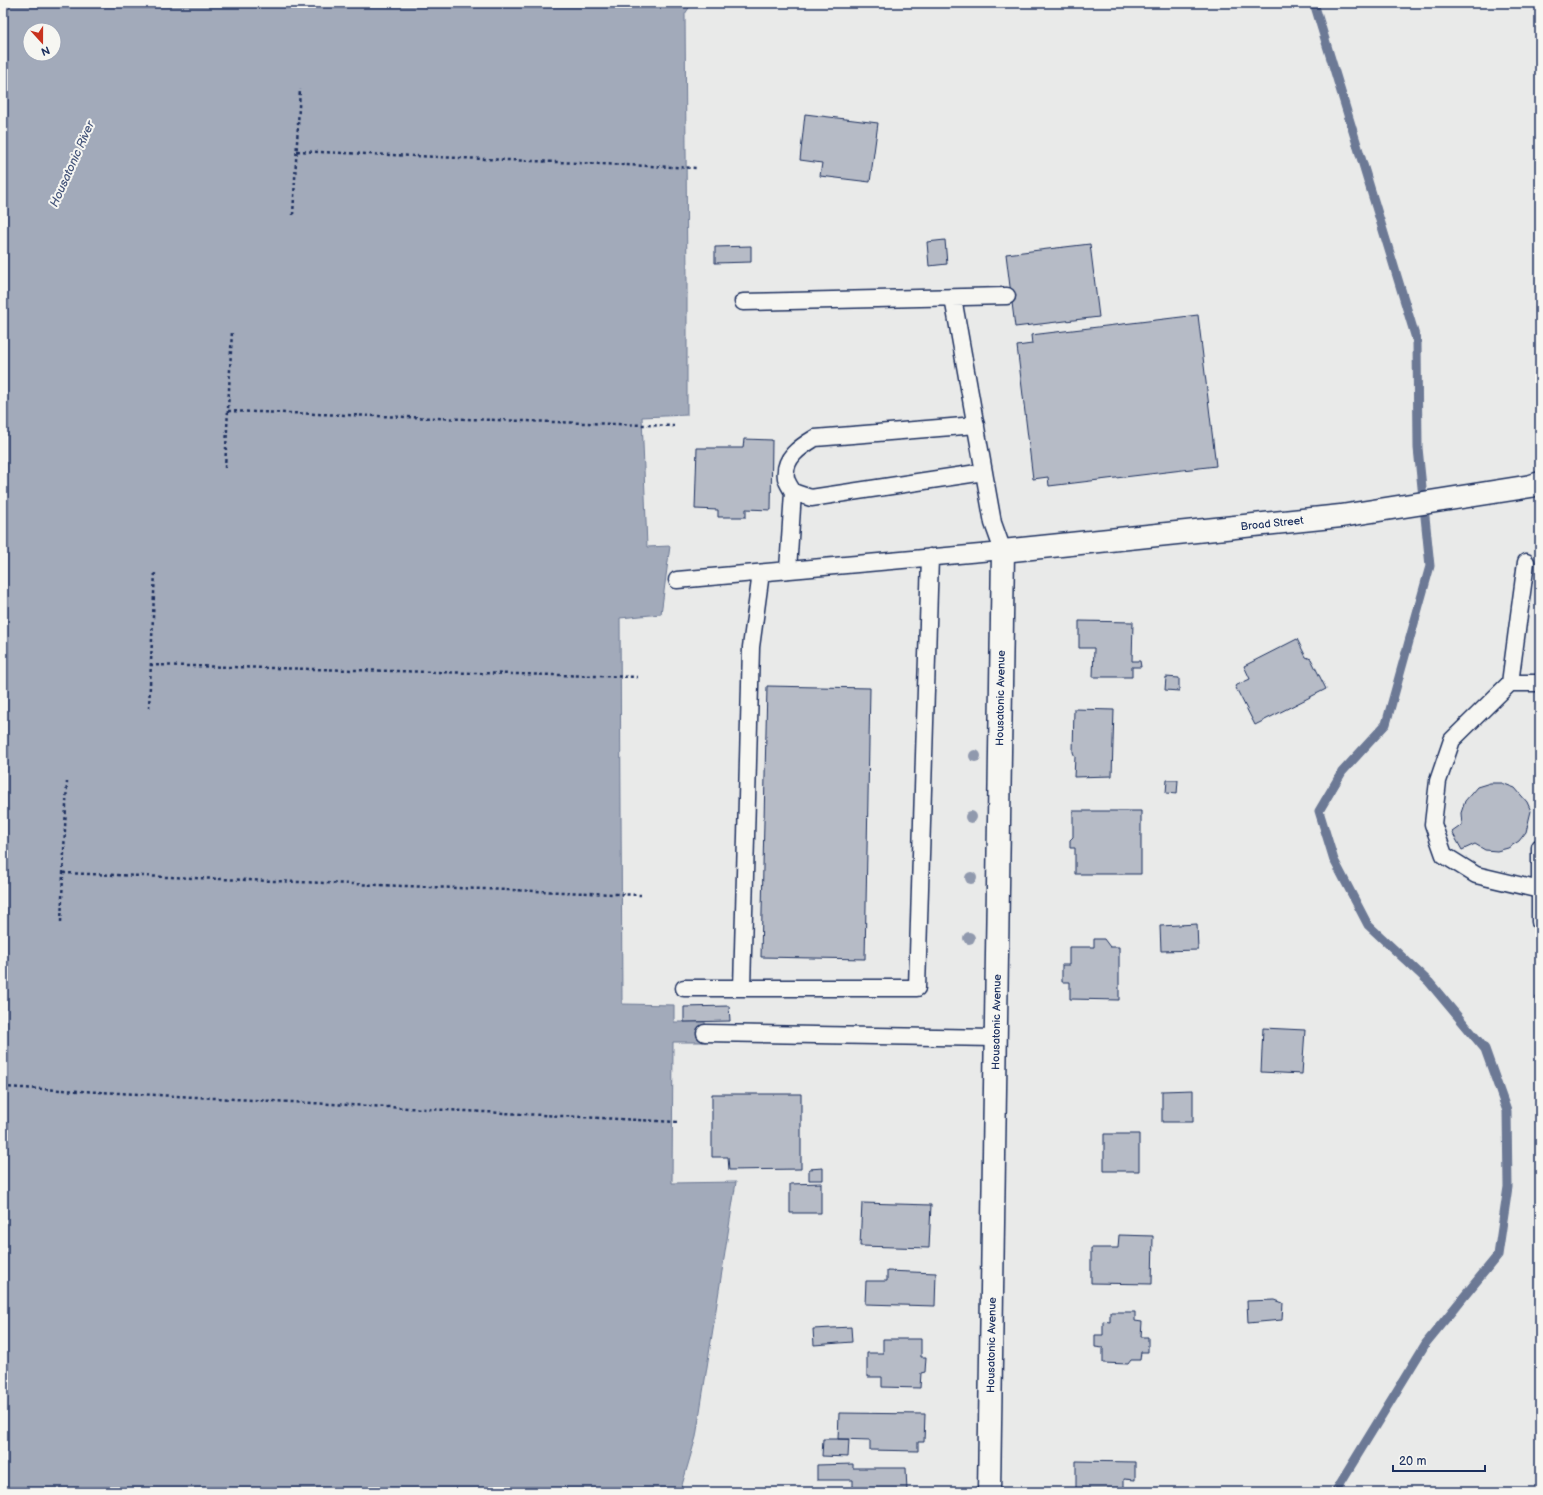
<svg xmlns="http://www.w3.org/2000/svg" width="1543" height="1495" font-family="'Balsamiq Sans',sans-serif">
	<rect width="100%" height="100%" fill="#e9eae9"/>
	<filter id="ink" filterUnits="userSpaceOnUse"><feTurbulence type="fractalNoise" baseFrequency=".025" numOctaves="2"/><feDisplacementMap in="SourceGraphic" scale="8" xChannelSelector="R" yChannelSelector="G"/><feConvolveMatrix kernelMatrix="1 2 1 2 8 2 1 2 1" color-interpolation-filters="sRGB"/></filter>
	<g filter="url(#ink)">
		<path fill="#a2aaba" stroke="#6c7995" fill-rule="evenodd" d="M3,3H692L685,14L687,281V415L642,417L647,547L670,546L661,614L620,618L622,1004L674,1005V1022H705L706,1042H673L672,1183L736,1182L696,1437L680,1492H3ZM30,30H54V54H30Z"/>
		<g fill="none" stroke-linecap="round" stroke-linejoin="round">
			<path stroke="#6c7995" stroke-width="9" d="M1314,3L1417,342L1418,448L1430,566L1386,724L1342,772L1319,811L1334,860L1368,925L1429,982L1485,1049L1507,1111L1508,1187L1498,1255L1426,1343L1335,1492"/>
		</g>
		<path fill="#b6bbc6" stroke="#1b2f5e" d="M805,114L878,123L870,182L820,176L822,163L800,160Z
			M945,240L947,264L929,266L927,242Z
			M1090,244L1099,317L1015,327L1006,254Z
			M751,246V262L715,263V247Z
			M1198,315L1216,466L1049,486L1048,477L1033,479L1017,346L1032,344L1031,335Z
			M744,439L772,440L771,510L746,509V517H718V510L695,509L697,448H743Z
			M1079,621L1133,622L1132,661H1140L1141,667H1132V677H1093L1094,648H1079Z
			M1297,639L1306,657L1311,659L1326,689L1255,725L1235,686L1250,679L1244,666Z
			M1166,677L1179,678V691L1165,690Z
			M767,686L870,688L865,959L761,957Z
			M1074,709L1114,710L1112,776L1074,777L1075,757L1073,752Z
			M1167,780H1178L1177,794L1166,793Z
			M1490,783H1502L1515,788L1527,802L1531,811L1526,832L1519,841L1508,848L1497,851L1485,850L1475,844L1462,850L1452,832L1462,825L1461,813L1465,801L1477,787Z
			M1073,811H1141V874H1075V848H1070V840L1073,837Z
			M1197,924L1198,950L1161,951L1160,926Z
			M1094,939H1104L1110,947H1119V1000L1070,999V982H1062V965H1069V947H1094Z
			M1540,996V1020L1536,997Z
			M729,1006L730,1021L684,1022V1007Z
			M1263,1028L1305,1030L1302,1074L1261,1072Z
			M1193,1090V1122H1162V1091Z
			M712,1094H801V1169L729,1170L728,1157H712Z
			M1104,1134H1139V1171H1104Z
			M823,1168V1180H809V1169Z
			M821,1183V1213H790V1184Z
			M862,1203L931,1205L929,1248L860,1246Z
			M1119,1235L1153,1236L1152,1284L1091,1283V1248H1118Z
			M887,1271L936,1273L935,1306L865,1304L866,1281H887Z
			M1275,1300L1283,1303L1282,1320L1248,1323L1247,1301Z
			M1110,1312H1135V1321L1142,1322L1141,1337H1148V1352H1141L1140,1360H1131L1128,1364L1103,1363V1348L1095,1347V1335H1103V1321L1110,1322Z
			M851,1327L852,1342L814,1345L813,1329Z
			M883,1339H921V1357H926L925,1372L921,1373L920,1388L882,1387V1377H867V1353H883Z
			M839,1413L925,1414L924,1442H918V1451L870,1450V1440L838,1439Z
			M823,1439H849L848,1457L822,1456Z
			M1076,1461L1135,1462V1480L1124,1479V1491L1145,1492H1076Z
			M853,1464V1468H906L907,1492H853V1480H817V1465Z"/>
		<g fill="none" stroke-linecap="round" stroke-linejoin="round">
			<g stroke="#1b2f5e" stroke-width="19">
				<path id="lane" d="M743,302L1007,296
					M976,425L815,438C800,447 783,458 786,478C787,483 791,488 793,492L811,498L984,472
					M1526,562L1510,683H1540
					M788,570L793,492
					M677,580L1003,551L993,523L953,298
					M1510,683L1452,740L1438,781L1433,824L1444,855L1476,875L1540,890
					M1540,847V922
					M684,988H917L930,557
					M742,988L751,647L761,573
					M705,1033L995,1038"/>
			</g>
			<g stroke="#1b2f5e" stroke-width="25">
				<path id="street" d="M989,1492L1003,551L1341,516L1531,486L1540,483"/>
			</g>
			<path stroke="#1b2f5e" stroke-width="2.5" stroke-dasharray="3 3" stroke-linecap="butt" d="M297,151L696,168
				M293,215L300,89
				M228,411L674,426
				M225,468L232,331
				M150,665L638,677
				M149,708L155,571
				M63,873L641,895
				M61,922L67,782
				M3,1087L677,1122"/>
			<use href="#lane" stroke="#f6f6f2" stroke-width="16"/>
			<use href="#street" stroke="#f6f6f2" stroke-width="22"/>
		</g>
		<g fill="#9099ad">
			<circle cx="975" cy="756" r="6"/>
			<circle cx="971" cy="817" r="6"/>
			<circle cx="971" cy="878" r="6"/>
			<circle cx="969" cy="938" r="6"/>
		</g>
	</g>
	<g text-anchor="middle" stroke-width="4" stroke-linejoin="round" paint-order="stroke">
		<g font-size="11" fill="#1b2f5e" stroke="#f6f6f2">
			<text transform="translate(1272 523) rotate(-6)" y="4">Broad Street</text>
			<text transform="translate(1000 698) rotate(-89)" y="4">Housatonic Avenue</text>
			<text transform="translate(996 1022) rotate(-89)" y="4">Housatonic Avenue</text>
			<text transform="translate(991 1345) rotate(-89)" y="4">Housatonic Avenue</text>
		</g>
		<g font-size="12" font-style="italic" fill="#44547a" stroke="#f6f6f2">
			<text transform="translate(72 164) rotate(-66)" y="4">Housatonic River</text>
		</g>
	</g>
	<rect width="1543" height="1495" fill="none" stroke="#f6f6f2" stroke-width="16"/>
	<rect x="8" y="8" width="1527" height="1479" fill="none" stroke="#1b2f5e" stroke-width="1.5" filter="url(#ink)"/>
	<g transform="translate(42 42) rotate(159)"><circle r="19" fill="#f6f6f2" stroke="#9ea6b7"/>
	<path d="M0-3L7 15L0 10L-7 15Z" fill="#c8321e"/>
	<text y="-6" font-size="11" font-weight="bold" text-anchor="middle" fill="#1b2f5e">N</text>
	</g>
	<path d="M1393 1465v6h92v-6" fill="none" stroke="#1b2f5e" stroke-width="2"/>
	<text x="1399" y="1465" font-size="12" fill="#1b2f5e" stroke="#f6f6f2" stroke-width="3" paint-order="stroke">20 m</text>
</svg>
